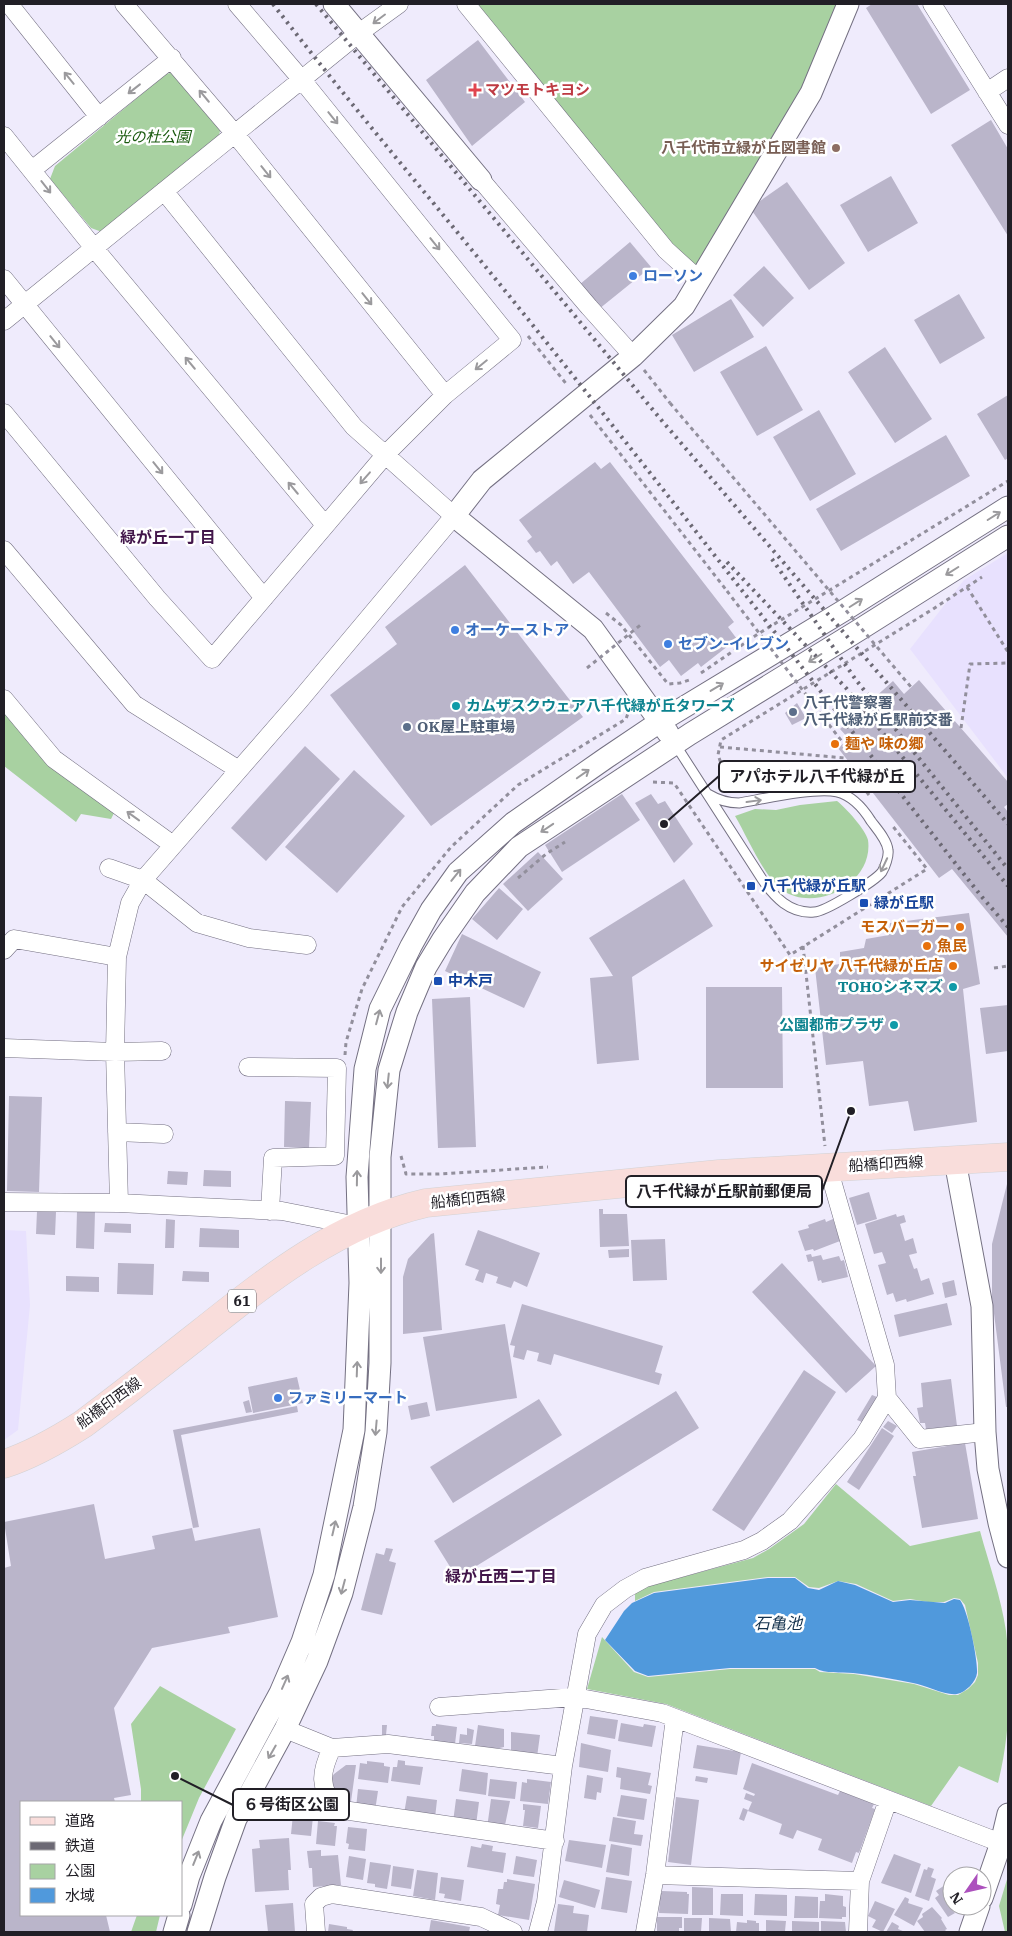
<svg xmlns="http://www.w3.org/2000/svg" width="1012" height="1936" font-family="'IBM Plex Serif','Noto Sans JP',serif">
	<rect width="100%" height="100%" fill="#efebfc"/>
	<path fill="#e8e1fe" d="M1008,553V778L910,649L964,580Z
		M4,1230L26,1231L30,1305L18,1430L4,1440Z"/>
	<path fill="#a8d1a1" d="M478,4H844L811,93L699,280L470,9Z
		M174,72L221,127L219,135L102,232L91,228L50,179L55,166L166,74Z
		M4,702L117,807L111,819L81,814L76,822L4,766Z
		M837,801C845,807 866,830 868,840C874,882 817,914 782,890C764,877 747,836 735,816L755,809L776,810L800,805Z
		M836,1484L910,1546L980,1531C989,1564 1001,1597 1006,1631C1012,1680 1010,1736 998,1783L959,1766L931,1806L666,1704L587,1689L602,1637L634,1672L648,1677L730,1669H815L820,1672L854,1674L914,1684L949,1695H958L968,1689L975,1682L978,1675V1663L965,1605L960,1599L954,1598L944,1602H928L910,1599L893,1601L856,1584L838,1581L819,1588L809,1587L795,1577H768L654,1592L635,1601V1593L649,1586L753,1558L769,1549L804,1524Z
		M160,1686L236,1729L199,1798L181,1842V1802H141V1789L131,1724Z
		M1008,1876V1932H1005L999,1906Z
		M137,1915H160L156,1932H131Z"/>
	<path fill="#5099dc" d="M768,1578H795L808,1588L819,1590L838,1581L855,1585L893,1602L910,1600L945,1603L954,1599L960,1600C968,1610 978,1660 977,1673C976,1682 966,1692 957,1694C946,1696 925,1685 913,1683C893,1679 872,1675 853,1673C840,1672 826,1674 815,1668H730L648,1676L635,1671L605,1640L624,1611L632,1603L654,1593Z"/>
	<path fill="#bab5ca" d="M872,4H917L970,90L931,114L866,8Z
		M478,40L525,102L472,146L426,80Z
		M991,120L1008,149V236L951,145Z
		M891,176L918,223L868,252L840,205Z
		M787,182L845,263L809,290L750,208Z
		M630,242L651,267L599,309L579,285Z
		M764,266L794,298L763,327L733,295Z
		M959,294L985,338L940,364L914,320Z
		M731,299L754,337L694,372L672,335Z
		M766,346L803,410L757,436L720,372Z
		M885,347L932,419L895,443L848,372Z
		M1008,395V458L1005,460L977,414Z
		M819,410L856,474L810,501L773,437Z
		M946,435L970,476L841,551L816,509Z
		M595,462L601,469L610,462L734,622L728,627L737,639L701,667L698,663L681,676L669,660L660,667L589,572L573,584L557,561L551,566L540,551L536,553L527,541L532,537L519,520Z
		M465,565L583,717L431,826L330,695L397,644L385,627Z
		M919,680L1008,782V804L1004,807L1008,812V937L952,869L939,878L838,748L849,739L840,729L893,681L904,694Z
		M797,703L806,718L792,725L785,713Z
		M305,746L340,779L266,861L231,828Z
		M354,770L405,816L337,893L285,847Z
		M622,794L640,820L562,872L545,845Z
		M651,794L658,804L665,801L693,844L674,863L635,803Z
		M538,852L563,879L528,911L503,884Z
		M684,879L713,926L632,977L639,1060L597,1064L590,978L613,976L589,938Z
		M499,888L523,909L497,940L472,919Z
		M969,913L980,984L963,989L977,1122L914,1131L908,1101L869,1106L863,1061L826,1065L815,968L840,964V952L864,948L866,939L889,935L890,923Z
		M462,934L541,972L524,1008L445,971Z
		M706,987H782L783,1088H706Z
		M470,997L476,1147L438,1148L432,999Z
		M1008,1005V1051L986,1054L980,1008Z
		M9,1096L42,1097L39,1192L7,1191Z
		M285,1101L311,1102L309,1148L284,1147Z
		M204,1170L231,1171V1187L203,1186Z
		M168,1171L188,1172L187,1185L167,1184Z
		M1008,1180V1407H1006L992,1298V1244Z
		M869,1192L877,1219L857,1225L849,1198Z
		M599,1209H603V1214H627L629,1246L600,1247Z
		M37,1211L56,1212L55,1235L36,1234Z
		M77,1211H95L94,1249L76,1248Z
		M896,1214L897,1217L904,1215L906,1222L900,1224L905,1241L913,1238L917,1253L909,1255L914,1269L917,1268L921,1281L929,1278L934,1294L907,1302L906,1299L896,1302L893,1293L887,1295L878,1265L886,1263L882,1252L874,1254L865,1224Z
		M166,1219L175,1220L174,1248H165Z
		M825,1219L826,1222L833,1219L840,1241L814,1251L813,1249L805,1251L798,1231L809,1228L808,1225Z
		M105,1223L131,1224V1233L104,1232Z
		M200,1228L239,1230V1248L199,1247Z
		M478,1230L540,1253L527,1287L514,1281L511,1288L496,1283L498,1277L486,1273L483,1283L475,1280L479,1270L465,1265Z
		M434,1233L442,1330L403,1334V1277L408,1259L431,1234Z
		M665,1239L667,1280L633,1281L631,1240Z
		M629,1249V1257L609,1258L608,1250Z
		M811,1254L812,1257L821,1255L823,1260L839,1256L841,1261L844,1260L848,1277L822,1283L821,1280L818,1281L813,1261L808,1262L806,1255Z
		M118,1263L154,1264L153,1295L117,1294Z
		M782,1263L876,1366L846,1393L752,1292Z
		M183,1271L209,1272V1282L182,1281Z
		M66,1276L99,1277V1292L66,1291Z
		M954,1280L957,1295L945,1298L942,1283Z
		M947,1303L952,1325L899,1337L894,1315Z
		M522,1304L663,1346L655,1372L662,1374L659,1385L554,1354L551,1365L537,1361L539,1353L527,1350L524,1360L513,1357L515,1346L510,1345Z
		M505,1324L517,1398L436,1411L423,1337Z
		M804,1370L836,1392L744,1531L712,1510Z
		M297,1377L303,1403L253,1413L248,1387Z
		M951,1379L957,1426L926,1429L925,1423H920L917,1408L923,1407L921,1383Z
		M676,1391L699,1428L457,1578L434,1541Z
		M872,1395L877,1397L862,1422L857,1420Z
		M539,1399L562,1435L453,1503L430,1467Z
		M249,1400L252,1412L246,1413L243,1402Z
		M427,1402L430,1416L411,1420L408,1406Z
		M297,1406L298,1412L181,1435L199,1527L193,1528L173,1430Z
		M888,1421L897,1426L892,1433L883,1427Z
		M882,1428L894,1436L859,1490L847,1482Z
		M965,1443L978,1519L922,1528L913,1476H916L912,1452Z
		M94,1504L105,1559L155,1549L152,1536L192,1528L195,1541L260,1528L278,1617L228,1627L230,1633L152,1648L114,1708L131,1795L114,1798L115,1802H21V1915H106L110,1932H4V1568L11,1566L4,1522Z
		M386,1548L393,1549L389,1561L396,1563L382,1615L361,1610L376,1553L384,1555Z
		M590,1716L618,1720L615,1739L587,1734Z
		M621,1723L643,1727L644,1724L656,1726L652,1747L618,1741Z
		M436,1724L457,1727L455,1744L434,1741V1736H431L432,1726H436Z
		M382,1725H387L386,1735H382Z
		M478,1725L504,1729V1747L495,1749L475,1746Z
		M467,1728L474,1730L472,1744L459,1743L460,1734L467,1735Z
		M511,1732L540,1735L537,1757L511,1753Z
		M581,1743L611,1750L608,1772L579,1767Z
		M697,1745L741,1752L737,1775L693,1768Z
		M398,1760L405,1761V1765L423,1767L420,1785L391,1781L393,1767H397Z
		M367,1761L384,1763V1766L390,1767L388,1783L358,1779L360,1763L367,1764Z
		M752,1763L838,1795L840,1791L874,1804L872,1808L875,1809L859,1853L856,1852L852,1863L818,1850L822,1839L797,1830L793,1839L779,1834L782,1824L748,1811L752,1802L744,1799L746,1793L754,1796L755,1794L743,1789Z
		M346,1765H356L350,1809L336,1802L330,1780L334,1774Z
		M617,1767L651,1773L648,1785L652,1786L650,1794L620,1789L621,1778L616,1777Z
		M462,1769L488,1773L486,1795L459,1791Z
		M587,1775L603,1778L601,1793L597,1792L596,1800L584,1798Z
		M696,1776L708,1778L707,1783L695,1781Z
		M490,1779L517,1782L515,1799L488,1796Z
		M527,1779L551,1782L548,1804L520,1801L522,1782L527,1783Z
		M358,1789L378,1791L375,1811L356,1808Z
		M621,1795L647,1799L644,1820L617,1816Z
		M407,1796L437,1800L435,1818L404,1814Z
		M676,1797L699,1800L691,1865L668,1862Z
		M456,1799L479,1802L476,1825L453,1822Z
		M491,1799L510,1801L504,1830L487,1828Z
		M523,1804L541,1806L538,1828L523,1826L525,1810H523Z
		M294,1805L314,1807L311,1836L291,1834Z
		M743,1808L748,1810L744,1821L739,1819Z
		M613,1817L636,1821L634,1834L643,1835L641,1846L609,1841Z
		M318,1821L335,1823L334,1826H337L335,1846L316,1844Z
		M348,1827L367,1829L365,1851L348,1849L349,1844L346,1843Z
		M289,1838L291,1870H288L289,1890L255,1892L252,1849L260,1848L259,1840Z
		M569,1840L606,1845L602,1868L565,1861Z
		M482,1844L493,1846L492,1851L506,1853L503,1873L467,1867L471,1846L481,1848Z
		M611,1844L632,1848L629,1876L606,1872Z
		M321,1850V1856L338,1855L341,1885L313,1887L312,1868H309L307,1851Z
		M894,1854L921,1864L911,1893L881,1883Z
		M349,1856L366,1859L363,1880L346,1877Z
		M516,1856L537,1860L534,1877L513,1874Z
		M370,1862L391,1865L387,1889L375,1887V1884L367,1883Z
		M393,1866L414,1869L411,1889L391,1886Z
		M928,1867L934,1869L931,1877L936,1879L929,1901L915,1896L924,1869L927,1870Z
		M417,1870L438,1873L435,1900L413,1896Z
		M441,1877L464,1880L461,1901L444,1898L445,1894L439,1893Z
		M606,1877L632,1881L627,1913L601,1909Z
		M507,1879L535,1884L529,1920L498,1915L500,1905L496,1904L498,1889H503L504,1882H507Z
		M564,1880L600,1890L595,1908L559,1897Z
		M948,1883L952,1889V1906H958L952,1910L955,1913L948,1917L935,1898L939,1895L936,1891Z
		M692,1887L713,1888V1915H692Z
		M662,1891L687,1892V1894H689L688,1914L659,1913L660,1893H662Z
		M721,1894H743V1916L720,1915Z
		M755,1894L787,1895V1916L754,1915Z
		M825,1894L843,1896V1906L846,1907V1917H842V1919L819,1918L820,1901H825Z
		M795,1896L818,1897V1918H794Z
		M905,1897L909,1899L908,1903L923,1908L914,1926L894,1915Z
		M875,1901L895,1909L883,1932L872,1927L876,1920L868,1916Z
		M293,1903L295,1932H268L265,1905Z
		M558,1904L574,1906L573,1913L589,1915L587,1932H554Z
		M932,1907L942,1918L941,1919L947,1929L945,1930L947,1932H925L917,1921L923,1917L922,1914Z
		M657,1917H682V1928H679V1932H657Z
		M684,1918H702L701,1932H684Z
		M709,1918L730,1919L731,1932H709Z
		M431,1920L470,1927L469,1932H429Z
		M747,1920L756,1921V1923H759V1932H736L737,1922L747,1923Z
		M766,1920L786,1921L785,1931L766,1932Z
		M792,1921L819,1922V1932H792Z
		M821,1921L845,1922L846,1932H821Z
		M892,1922L899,1926L898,1929L905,1932H886Z
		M329,1924L347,1927V1929L353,1930L352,1932H328Z"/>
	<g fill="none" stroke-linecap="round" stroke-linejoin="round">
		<g stroke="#747082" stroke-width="11">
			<path id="service" d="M675,744L762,879C774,897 790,914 814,912C825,912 875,881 882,872C885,867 889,856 888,850C887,840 877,829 871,821C863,808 853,796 837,792C816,787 763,799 739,803C727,803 718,800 708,794"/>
		</g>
		<g stroke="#747082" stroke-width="19">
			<path id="minor" d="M9,4L99,117
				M124,4L235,134L445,395
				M466,4L666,250L699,280
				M932,4L1008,125
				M987,92L1008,78
				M4,136L94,248L325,525
				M32,170L172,58
				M481,180L589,307L633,356
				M4,279L264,598
				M4,321L359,33L399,4
				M4,413L157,598L212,659L386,454L445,395L512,340L302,80L237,4
				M4,550L134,704L239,770
				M4,699L54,759L173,845
				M109,868L143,880L197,923L249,938L307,945
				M4,950L14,939L117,957
				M4,1048L115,1052L162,1051
				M248,1067L337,1068L335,1156L273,1158L270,1211
				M117,1132L164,1134
				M828,1167L885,1365L887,1398L920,1439L985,1432
				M4,1202L119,1203L282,1211L358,1226
				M119,1203L115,1052L117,957L130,903L143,880L299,701L454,516L354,427L164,191
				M439,1707L575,1697L662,1713L1001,1843
				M285,1729L332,1748
				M555,1841L336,1809C319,1787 320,1773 332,1748L388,1744L563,1766
				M655,1875L860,1881
				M316,1932L314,1904L321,1897L332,1894L481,1917L513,1932
				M538,1932L546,1902L563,1766L587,1634L604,1605L625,1589L645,1578L744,1550L762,1541L790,1521L862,1439L887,1398
				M645,1932L655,1875L675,1718
				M858,1932L860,1881L888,1800"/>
		</g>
		<g stroke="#747082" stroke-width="23">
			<path id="tertiary" d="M334,4L481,180
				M668,733L593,629L454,516L482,480L633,356L684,306L811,93L848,4
				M955,1161L982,1306L985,1432L988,1469L999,1523L1008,1557
				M982,1898L1001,1843L1008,1814
				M181,1905L189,1876L211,1821L280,1693L302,1642L324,1575L354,1430L360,1283L357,1177L365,1069L380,1009L411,946L431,910L458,872L513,823L606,758L661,721L843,611L1008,507
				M174,1932L179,1915
				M198,1932L215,1877L236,1819L285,1729L317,1661L342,1593L364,1507L376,1432L380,1363V1157L389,1070L407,1012L426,967L443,939L475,893L519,847L690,734L859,630L1008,536
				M970,1932L979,1906"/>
		</g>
		<g stroke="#d3d2d4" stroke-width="29">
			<path id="primary" d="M4,1464C32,1455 58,1440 83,1424C122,1395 160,1365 198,1335C267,1280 338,1223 426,1203L719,1174L1008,1157"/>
		</g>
		<path stroke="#928f9c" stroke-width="3" stroke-dasharray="4 4" stroke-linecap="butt" d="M528,336L568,386
			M644,370L670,403
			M590,415L727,591
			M967,587L1008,652
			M606,613L621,625L668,684L680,683L689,680
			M701,673L758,634L1008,481
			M961,728L970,664L1008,663
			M720,747L845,758
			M653,782L674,783L790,955L927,869L891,824
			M869,795L849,769L744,785L727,780L718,755L721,740L933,609L982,577
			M518,878L546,854L565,842
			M803,946L825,1146
			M994,968L1008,966
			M345,1055L346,1042L362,989L402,907L451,847L518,785L626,719L629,710
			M401,1156L406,1174H439L548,1167"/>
		<use href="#service" stroke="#fff" stroke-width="9"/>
		<use href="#minor" stroke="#fff" stroke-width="18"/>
		<use href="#tertiary" stroke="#fff" stroke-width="21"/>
		<use href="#primary" stroke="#f9dddb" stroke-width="28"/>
		<path stroke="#6c6974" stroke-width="4" stroke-dasharray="2.5 5" stroke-linecap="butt" d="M273,4C360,117 454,226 543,338C691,523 835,711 982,897L1008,927
			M316,4L663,422L1008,824
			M772,559L856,680L1008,869
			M727,562L846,688L1008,886"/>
		<path stroke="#928f9c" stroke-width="3" stroke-dasharray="4 4" stroke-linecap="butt" d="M670,403L911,687
			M727,591L843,743
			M587,668L643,623"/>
	</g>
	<defs><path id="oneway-shaft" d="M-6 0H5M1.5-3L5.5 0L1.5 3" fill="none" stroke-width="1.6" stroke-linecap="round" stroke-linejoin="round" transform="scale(1.25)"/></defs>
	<g stroke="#9b9a9d">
		<use href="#oneway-shaft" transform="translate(379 19) rotate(143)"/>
		<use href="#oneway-shaft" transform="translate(69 78) rotate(-129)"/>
		<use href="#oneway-shaft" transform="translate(134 89) rotate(142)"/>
		<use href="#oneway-shaft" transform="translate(204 96) rotate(-130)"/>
		<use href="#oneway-shaft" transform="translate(333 118) rotate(51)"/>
		<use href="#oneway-shaft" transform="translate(266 172) rotate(51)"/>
		<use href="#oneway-shaft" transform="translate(46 187) rotate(52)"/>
		<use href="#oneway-shaft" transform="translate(435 244) rotate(51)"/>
		<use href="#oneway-shaft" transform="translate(367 299) rotate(51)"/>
		<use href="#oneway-shaft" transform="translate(55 342) rotate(51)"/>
		<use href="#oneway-shaft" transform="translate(190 363) rotate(-130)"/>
		<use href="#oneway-shaft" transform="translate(481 365) rotate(141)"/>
		<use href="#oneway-shaft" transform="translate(158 468) rotate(51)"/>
		<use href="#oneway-shaft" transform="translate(365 478) rotate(131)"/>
		<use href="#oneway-shaft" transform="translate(293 488) rotate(-130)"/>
		<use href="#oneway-shaft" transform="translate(994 516) rotate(-32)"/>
		<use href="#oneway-shaft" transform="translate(952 571) rotate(148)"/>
		<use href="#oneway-shaft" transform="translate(856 603) rotate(-32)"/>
		<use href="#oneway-shaft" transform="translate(815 658) rotate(148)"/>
		<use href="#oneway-shaft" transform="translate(717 687) rotate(-31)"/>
		<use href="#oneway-shaft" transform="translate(583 774) rotate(-35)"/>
		<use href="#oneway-shaft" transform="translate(754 801) rotate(-8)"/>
		<use href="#oneway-shaft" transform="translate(133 816) rotate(-144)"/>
		<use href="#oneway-shaft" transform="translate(547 828) rotate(146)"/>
		<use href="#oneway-shaft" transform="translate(884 865) rotate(115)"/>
		<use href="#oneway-shaft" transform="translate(456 875) rotate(-51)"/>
		<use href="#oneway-shaft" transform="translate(378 1017) rotate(-75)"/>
		<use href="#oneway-shaft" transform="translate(388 1081) rotate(96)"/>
		<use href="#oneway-shaft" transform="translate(357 1178) rotate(-89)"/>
		<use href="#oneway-shaft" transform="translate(381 1266) rotate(90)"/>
		<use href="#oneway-shaft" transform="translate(357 1369) rotate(-88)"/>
		<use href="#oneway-shaft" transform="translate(376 1428) rotate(95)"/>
		<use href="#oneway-shaft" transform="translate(334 1528) rotate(-77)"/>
		<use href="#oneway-shaft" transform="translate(343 1587) rotate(105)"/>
		<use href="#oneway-shaft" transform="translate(285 1682) rotate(-66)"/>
		<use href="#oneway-shaft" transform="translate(272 1752) rotate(120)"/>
		<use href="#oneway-shaft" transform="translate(196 1858) rotate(-68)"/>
	</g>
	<path fill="#e0444e" stroke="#fff" stroke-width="2" d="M472.5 82.5h5v5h5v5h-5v5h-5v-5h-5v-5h5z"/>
	<circle fill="#8d6e63" stroke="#fff" stroke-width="2" cx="836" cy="148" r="5"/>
	<g fill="#3f7fe0" stroke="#fff" stroke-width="2">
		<circle cx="633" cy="276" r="5"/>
		<circle cx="455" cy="630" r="5"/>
		<circle cx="668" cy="644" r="5"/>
		<circle cx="278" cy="1398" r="5"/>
	</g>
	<g fill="#0f9aa8" stroke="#fff" stroke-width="2">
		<circle cx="456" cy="706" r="5"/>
		<circle cx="953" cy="987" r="5"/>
		<circle cx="894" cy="1025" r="5"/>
	</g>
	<g fill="#5c6f8a" stroke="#fff" stroke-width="2">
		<circle cx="793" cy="712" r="5"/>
		<circle cx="407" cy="727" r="5"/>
	</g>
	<g fill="#e8710a" stroke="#fff" stroke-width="2">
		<circle cx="835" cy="744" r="5"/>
		<circle cx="960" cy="927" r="5"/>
		<circle cx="927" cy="946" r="5"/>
		<circle cx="953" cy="966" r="5"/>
	</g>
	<g fill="#1a4fb4" stroke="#fff" stroke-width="2">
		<rect x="746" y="881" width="10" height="10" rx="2.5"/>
		<rect x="859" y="898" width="10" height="10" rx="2.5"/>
		<rect x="433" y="976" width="10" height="10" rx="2.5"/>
	</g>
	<g text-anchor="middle" stroke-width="5" stroke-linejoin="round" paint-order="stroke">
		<rect fill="#fff" stroke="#646267" stroke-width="1" x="228" y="1289.5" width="28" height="23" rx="4"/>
		<g font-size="14" font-weight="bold" fill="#211f26">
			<text x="242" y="1306">61</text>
		</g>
		<g font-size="15" font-weight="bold" fill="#be3a42" stroke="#fff" text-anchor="start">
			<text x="485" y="95">マツモトキヨシ</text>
		</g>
		<g font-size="15" font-style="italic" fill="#19590e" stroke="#fff">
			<text x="153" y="142">光の杜公園</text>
		</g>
		<g font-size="15" font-weight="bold" fill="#785e54" stroke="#fff" text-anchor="end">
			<text x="826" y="153">八千代市立緑が丘図書館</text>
		</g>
		<g font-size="15" font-weight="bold" fill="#366cbe" stroke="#fff" text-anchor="start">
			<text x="643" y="281">ローソン</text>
			<text x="465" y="635">オーケーストア</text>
			<text x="678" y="649">セブン-イレブン</text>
			<text x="288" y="1403">ファミリーマート</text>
		</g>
		<g font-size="15" font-weight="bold" fill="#4e5e75" stroke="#fff" text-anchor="start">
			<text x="803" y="708">八千代警察署<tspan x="803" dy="17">八千代緑が丘駅前交番</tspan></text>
			<text x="417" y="732">OK屋上駐車場</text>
		</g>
		<g font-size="15" font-weight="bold" fill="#0d838f" stroke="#fff" text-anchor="end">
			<text x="466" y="711" text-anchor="start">カムザスクウェア八千代緑が丘タワーズ</text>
			<text x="943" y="992">TOHOシネマズ</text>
			<text x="884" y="1030">公園都市プラザ</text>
		</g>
		<g font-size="15" font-weight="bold" fill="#c56008" stroke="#fff" text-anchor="start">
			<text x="845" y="749">麺や 味の郷</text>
			<text x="950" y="932" text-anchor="end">モスバーガー</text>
			<text x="937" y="951">魚民</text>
			<text x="943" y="971" text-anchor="end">サイゼリヤ 八千代緑が丘店</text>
		</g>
		<g font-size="15" font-weight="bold" fill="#164399" stroke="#fff" text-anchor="start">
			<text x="761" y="891">八千代緑が丘駅</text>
			<text x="874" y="908">緑が丘駅</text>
			<text x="448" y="986">中木戸</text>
		</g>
		<g font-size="15" fill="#211f26" stroke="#fff">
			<text transform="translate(886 1164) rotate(-3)" y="5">船橋印西線</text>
			<text transform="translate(468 1199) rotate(-6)" y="5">船橋印西線</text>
			<text transform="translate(109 1403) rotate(-36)" y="5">船橋印西線</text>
		</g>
		<g font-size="16" font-weight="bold" fill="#42164a" stroke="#fff">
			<text x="168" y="543">緑が丘一丁目</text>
			<text x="501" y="1582">緑が丘西二丁目</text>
		</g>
		<g font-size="16" font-style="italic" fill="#13314d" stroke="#fff">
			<text x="778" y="1629">石亀池</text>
		</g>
	</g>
	<path fill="none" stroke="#211f26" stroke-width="2" d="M664 824L719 776M851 1111L822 1191M175 1776L233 1805"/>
	<g fill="#211f26" stroke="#fff" stroke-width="2">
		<circle cx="664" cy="824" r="5"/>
		<circle cx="851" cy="1111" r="5"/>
		<circle cx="175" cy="1776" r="5"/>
	</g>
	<g fill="#fff" stroke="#211f26" stroke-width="2">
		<rect x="719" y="761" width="196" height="31" rx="5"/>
		<rect x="626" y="1176" width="196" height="31" rx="5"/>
		<rect x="233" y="1789" width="116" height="31" rx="5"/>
	</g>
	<g font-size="16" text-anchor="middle" font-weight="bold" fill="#211f26">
		<text x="817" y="782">アパホテル八千代緑が丘</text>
		<text x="724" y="1197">八千代緑が丘駅前郵便局</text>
		<text x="291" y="1810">６号街区公園</text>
	</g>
	<rect width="1012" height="1936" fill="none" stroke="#211f26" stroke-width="10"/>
	<rect x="20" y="1801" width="162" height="115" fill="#ffffff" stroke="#a6a5a8"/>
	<rect x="30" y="1817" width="25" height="8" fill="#f9dddb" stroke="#a6a5a8"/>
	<text x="65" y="1826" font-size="15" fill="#211f26">道路</text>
	<rect x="30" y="1842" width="25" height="8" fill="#6c6974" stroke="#a6a5a8"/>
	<text x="65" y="1851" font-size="15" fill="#211f26">鉄道</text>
	<rect x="30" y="1864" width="25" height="15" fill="#a8d1a1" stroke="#a6a5a8"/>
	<text x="65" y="1876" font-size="15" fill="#211f26">公園</text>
	<rect x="30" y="1888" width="25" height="15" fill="#5099dc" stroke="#a6a5a8"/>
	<text x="65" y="1901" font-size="15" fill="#211f26">水域</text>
	<g transform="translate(967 1891) rotate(236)"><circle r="24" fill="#ffffff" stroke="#a6a5a8"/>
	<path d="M0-4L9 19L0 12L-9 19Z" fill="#ac51bd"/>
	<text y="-8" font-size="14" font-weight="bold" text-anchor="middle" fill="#211f26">N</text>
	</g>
</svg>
